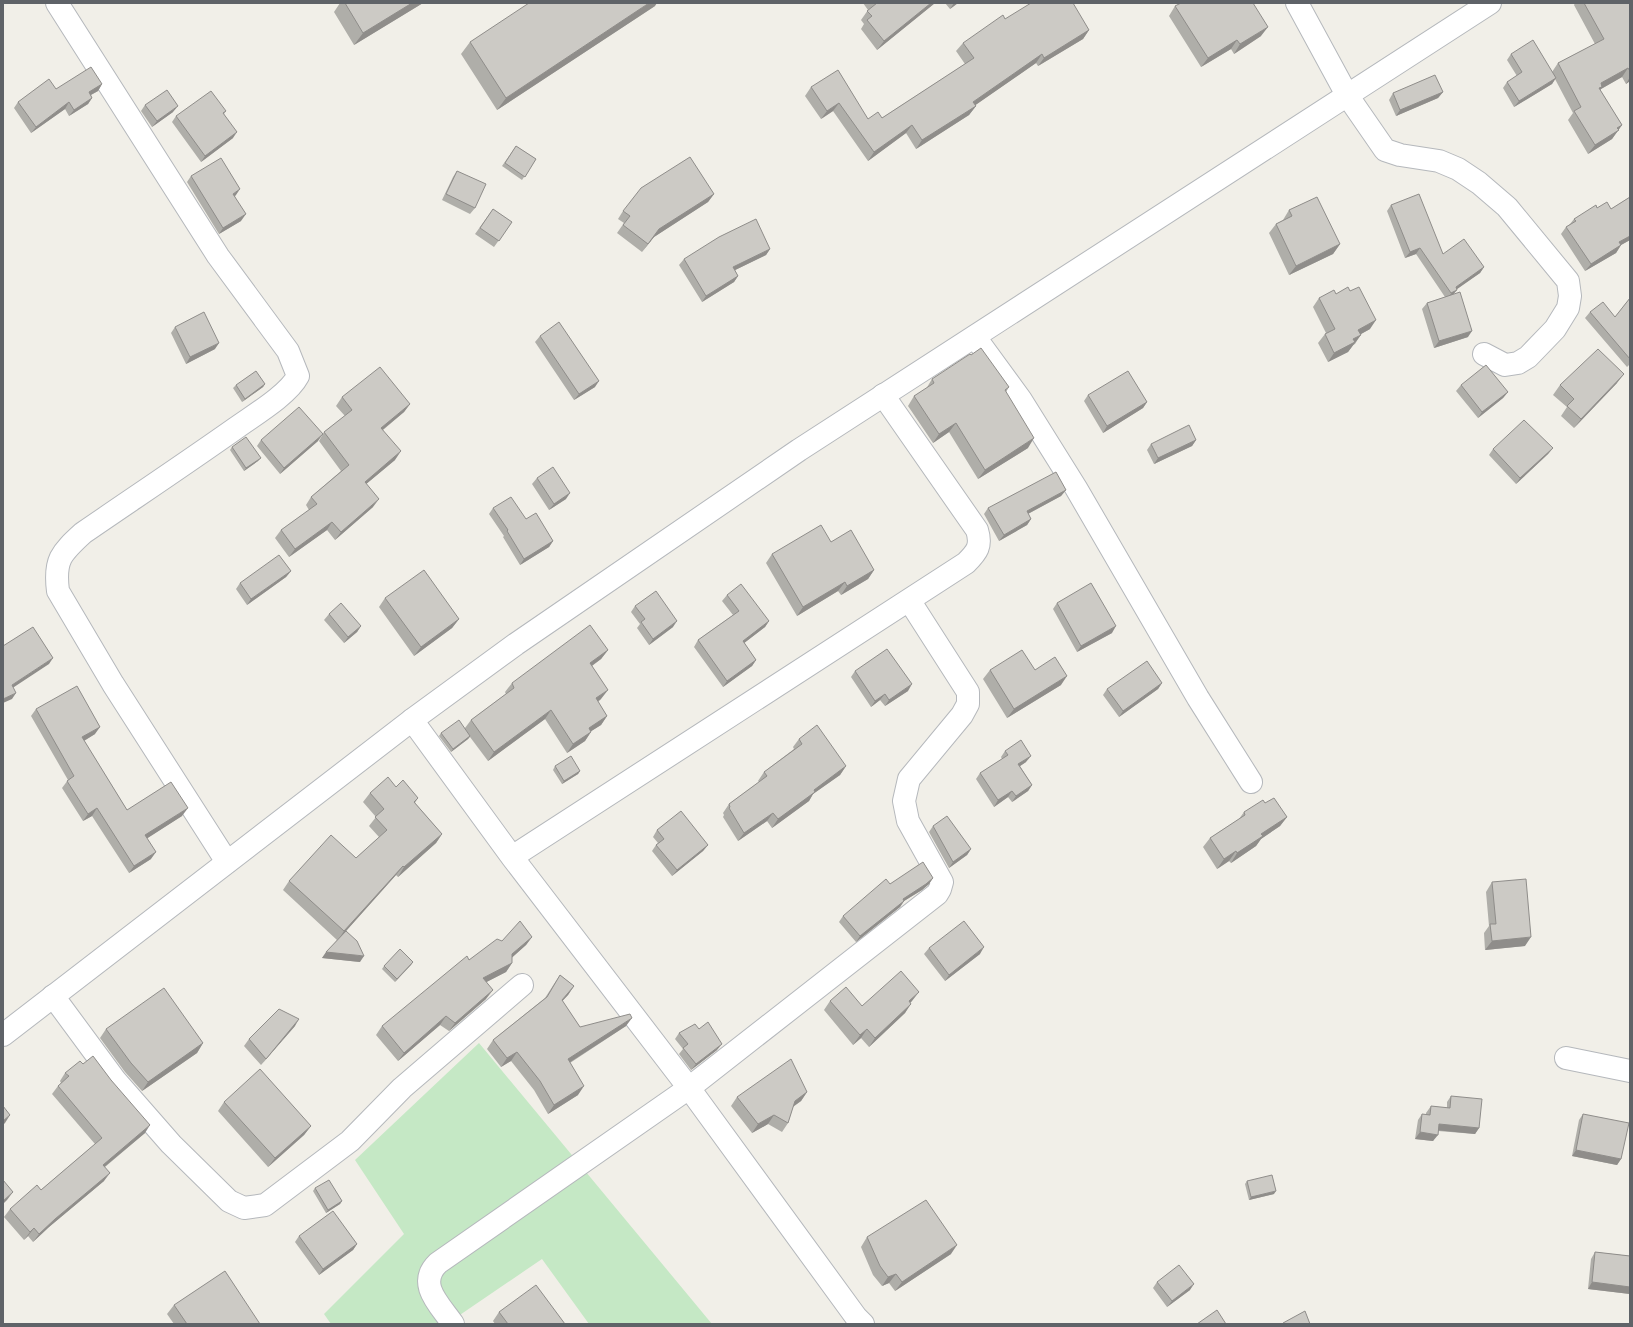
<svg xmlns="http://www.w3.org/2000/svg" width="1633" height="1327" font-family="'Source Sans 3',sans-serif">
	<rect width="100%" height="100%" fill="#f1efe8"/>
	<path fill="#c5e8c5" d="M479,1043L712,1324H589L542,1259L451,1321L453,1324H331L324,1314L404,1234L355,1160Z"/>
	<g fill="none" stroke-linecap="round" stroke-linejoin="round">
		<g stroke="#b5b8bc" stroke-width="24">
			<path id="minor" d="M57,3L218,256L288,351L298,376C288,395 254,415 236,428C185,464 134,498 83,533C61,553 54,560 58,591L113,684L227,862
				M1297,3L1347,95L1385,150L1400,155L1439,161L1458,169L1479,183L1507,207L1568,281L1570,296L1568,308L1555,329L1528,357L1518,363L1505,365L1484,354
				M975,337L1021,400L1076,488L1198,698L1251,782
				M412,720L512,857L689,1088L438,1263C416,1284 440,1305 453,1324
				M512,857L966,563C977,552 982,546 977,530L883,395
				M53,996L115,1080L171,1144L229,1201L244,1208L265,1205L350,1141L402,1088L522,985
				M1566,1058L1630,1071
				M863,1324L856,1317L689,1088L937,894L940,889L942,882L908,821L904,801L909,779L962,715L968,704V692L909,600"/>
		</g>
		<g stroke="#b5b8bc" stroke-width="24">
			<path id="tertiary" d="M3,1035L412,720L516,644L799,450L1490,3"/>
		</g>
		<use href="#minor" stroke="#fff" stroke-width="22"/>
		<use href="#tertiary" stroke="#fff" stroke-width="22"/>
	</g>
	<path fill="#afaea9" d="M340,3H423L354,45L334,12Z
		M863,3H935L877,50L861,29L864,24L861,20L868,10Z
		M945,3H958L950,9Z
		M1575,3H1630V81L1626,84L1622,77L1601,89L1600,90L1622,125L1612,139L1588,154L1568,120L1573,113L1555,79L1552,84L1514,107L1503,88L1507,82L1517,76L1507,60L1511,54L1552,72L1558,63L1595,44L1574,5Z
		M655,6L497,110L461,54L470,42Z
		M1175,6L1261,36L1234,54L1231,49L1201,67L1169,16Z
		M1005,19L1089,30L1083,39L1038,66L1036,63L975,105L976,106L969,115L916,149L906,133L868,161L833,111L821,119L805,96L811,87L868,119L882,118L965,64L956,51L963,43Z
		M102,84L98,91L91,95L92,98L88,104L69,116L65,109L31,133L14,108L18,102L56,89Z
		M1443,92L1438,98L1396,116L1389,100L1393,93Z
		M145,105L173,112L152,127L141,111Z
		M226,111L224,114L233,138L201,162L172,122L176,116Z
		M516,146L536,159L522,180L502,166Z
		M457,171L475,208L470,214L442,200L453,177Z
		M191,176L236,195L235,196L241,221L219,234L187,182Z
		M714,194L708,202L654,237L642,252L617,233L624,223L618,219L623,211Z
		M1630,197V240L1621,245L1616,253L1585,271L1561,234L1566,227L1570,224L1574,219L1597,208L1611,209Z
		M1391,205L1443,254L1484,267L1480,273L1456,289L1453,295L1468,337L1434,348L1422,309L1427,303L1445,297L1416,254L1405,258L1387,211Z
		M493,209L512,222L494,247L475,234Z
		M1289,210L1340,244L1333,254L1289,275L1269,233L1276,224L1283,220Z
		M770,249L766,255L735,270L738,276L734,282L702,302L679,265L684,259Z
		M1336,294L1370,329L1361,334L1355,344L1353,345L1348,352L1328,362L1318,343L1325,334L1326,333L1313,307L1319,298Z
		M1630,298V364L1627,367L1585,318L1590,312L1615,317Z
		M175,327L215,349L186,364L171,333Z
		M540,336L595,387L574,400L535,342Z
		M971,355L1009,387L1006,392L1028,448L978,479L949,432L933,443L908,406L914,396L926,389L932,379Z
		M1617,383L1574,428L1561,416L1567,407L1553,395L1560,385Z
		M265,384L263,387L242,402L233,388L236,385Z
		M1461,385L1508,392L1503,398L1478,418L1456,391Z
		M1088,395L1147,402L1143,408L1103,433L1084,401Z
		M342,397L410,404L404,412L383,430L395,460L366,484L373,507L335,540L327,530L289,557L275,538L281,530L309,510L306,505L311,497L341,471L319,441L324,432L345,416L336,406Z
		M261,440L318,441L280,474L257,446Z
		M1196,440L1192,446L1154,464L1147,450L1151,444Z
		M232,447L258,461L244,471L230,450Z
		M1553,448L1548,454L1516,484L1489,455L1493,449Z
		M537,478L566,499L549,510L532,484Z
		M1066,490L1061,496L1028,514L1031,519L1027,525L999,541L984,514L988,508Z
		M493,508L553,541L549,547L520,565L503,537L504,536L489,514Z
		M831,542L874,570L868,579L841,595L838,591L797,616L766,563L772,554Z
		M291,571L286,577L247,605L236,589L240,583Z
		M727,595L769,621L765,627L744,643L756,660L752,666L723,687L694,647L698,640L733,615L722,601Z
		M385,598L459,619L452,628L414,656L379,607Z
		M1057,603L1112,633L1077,652L1053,609Z
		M635,606L673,627L649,645L637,628L640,624L631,612Z
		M329,614L361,626L357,632L344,643L324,620Z
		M608,650L601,659L592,666L601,699L598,702L607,716L601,725L591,731L585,741L567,753L545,719L488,761L470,737L468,739L451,752L439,736L441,733L465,728L471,720L506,694L505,692L512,683Z
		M990,670H1035L1061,685L1007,718L983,679Z
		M855,671L908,691L885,706L880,700L871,707L851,677Z
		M1162,683L1158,689L1119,717L1103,695L1107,689Z
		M36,709L95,734L84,741L127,810L182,816L147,838L151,859L129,873L92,816L83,821L62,788L68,780L31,716Z
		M799,739L846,766L840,775L813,794L809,801L772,828L767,821L738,841L723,817L724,815L723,813L729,804L759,782L758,781L764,772L794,749L793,747Z
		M1005,751L1026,762L1020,766L1032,785L1028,791L1012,802L1008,797L994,807L976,779L980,773L1002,759L1001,757Z
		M555,766L580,771L578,774L562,784L553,770Z
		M396,787L418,798L415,803L442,834L436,843L398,877L396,875L346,931L360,962L322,958L337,940L283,890L289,881L356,858L379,837L369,826L376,817L363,802L370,793Z
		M1265,803L1287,817L1280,826L1261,839L1256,846L1231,863L1229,861L1217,869L1203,847L1210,838L1239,819L1244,812Z
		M933,826L971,849L967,855L949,868L929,832Z
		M657,830L708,845L703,851L672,876L652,851L656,845L658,843L653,837Z
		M933,878L929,884L922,890L904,901L900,907L856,942L839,922L843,916L890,884Z
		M1492,882L1525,946L1485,950L1484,933L1489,926L1486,892Z
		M532,937L526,945L512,957V963L506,972L486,982V999L449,1031L440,1025L398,1061L376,1035L382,1026L469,960L502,941Z
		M929,948L980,954L945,981L924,954Z
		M413,962L395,982L382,969L384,966Z
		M560,975L574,986L568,995L562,1001L580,1027L626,1026L570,1063L578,1095L548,1114L534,1090L511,1061L501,1067L487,1049L493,1040L545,998L554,984Z
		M830,1001L862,1006L912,1001L910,1003L905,1013L869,1047L861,1038L853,1045L824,1010Z
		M295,1026L261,1065L244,1046L249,1039Z
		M106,1029L203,1043L197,1053L142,1091L125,1072L100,1038Z
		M679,1033L717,1050L691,1070L679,1054L683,1049L675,1039Z
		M65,1073L145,1133L105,1167L104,1181L49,1227L33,1242L28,1236L24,1240L4,1217L10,1209L41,1190L95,1144L52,1094L58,1086L61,1083L60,1081Z
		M807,1092L801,1101L793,1107L788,1123L782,1132L768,1124L752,1133L731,1106L737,1097Z
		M1451,1096L1479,1128L1475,1134L1438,1131L1433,1141L1415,1139L1418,1120L1422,1114L1426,1115V1113L1431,1106L1447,1108V1102Z
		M224,1102L311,1126L304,1135L268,1167L218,1111Z
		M1583,1114L1621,1159L1617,1165L1572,1156L1579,1120Z
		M1247,1181L1274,1194L1249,1200L1245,1184Z
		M315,1188L342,1201L340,1204L326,1213L313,1191Z
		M299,1236L357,1244L353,1250L319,1275L295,1242Z
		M867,1237L951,1254L895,1291L889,1283L882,1286L873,1275L861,1247Z
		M1595,1252L1630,1256V1294L1588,1289L1591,1259Z
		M1157,1282L1190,1290L1167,1307L1153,1288Z
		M174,1305L260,1324H174L167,1314Z
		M499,1312L565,1324H495L493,1321Z"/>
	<path fill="#8f8d8a" d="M412,3H423L354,45L363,33Z
		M649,3H657L655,6L497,110L506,98Z
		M931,3H935L877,50L884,41Z
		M954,3H958L950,9Z
		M1268,27L1261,36L1234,54L1240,44Z
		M1089,30L1083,39L1038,66L1044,58Z
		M1237,40L1231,49L1201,67L1208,58Z
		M1042,54L1036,63L967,111L973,102Z
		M1628,68L1622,77L1601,89L1596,96L1601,83Z
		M1630,77V81L1626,84Z
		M1556,78L1552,84L1514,107L1519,101Z
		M102,84L98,91L85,98L89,92Z
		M1443,92L1438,98L1396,116L1400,110Z
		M92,98L88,104L69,116L74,110Z
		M69,102L65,109L31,133L36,127Z
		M839,103L833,111L821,119L827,111Z
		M178,106L173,112L152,127L157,121Z
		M976,106L969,115L916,149L922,140Z
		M912,125L906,133L868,161L874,152Z
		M1622,125L1612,139L1588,154L1595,145L1617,128Z
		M237,132L233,138L201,162L205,156Z
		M240,189L236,195L229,200L233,194Z
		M714,194L708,202L654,237L642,252L659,229Z
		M246,214L241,221L219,234L223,228Z
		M1630,236V240L1621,245L1616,253L1585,271L1591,264L1619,242Z
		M1340,244L1333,254L1289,275L1296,266Z
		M1420,248L1416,254L1405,258L1410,252Z
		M770,249L766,255L729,273L733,267Z
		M1484,267L1480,273L1453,292L1457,290L1452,296L1447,299L1456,287Z
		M738,276L734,282L702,302L706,296Z
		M1376,320L1370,329L1352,339L1358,330Z
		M1472,331L1468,337L1434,348L1439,341Z
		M1361,335L1348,352L1328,362L1334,353L1353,339Z
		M219,343L215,349L186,364L190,357Z
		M1624,374L1617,383L1574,428L1581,419Z
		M599,381L595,387L574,400L579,394Z
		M265,384L263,387L242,402L245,399Z
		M1508,392L1503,398L1478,418L1482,412Z
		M1147,402L1143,408L1103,433L1107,426Z
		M410,404L404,412L375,436L381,428Z
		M956,423L949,432L933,443L939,434Z
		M323,434L318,441L280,474L284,468Z
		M1034,438L1028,448L978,479L985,470Z
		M1196,440L1192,446L1154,464L1158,458Z
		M1553,448L1548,454L1516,484L1520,478Z
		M401,451L395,460L359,490L365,482Z
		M261,458L258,461L244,471L246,468Z
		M1066,490L1061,496L1022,517L1027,511Z
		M570,493L566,499L549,510L554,504Z
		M379,499L373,507L335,540L341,532Z
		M1031,519L1027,525L999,541L1004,535Z
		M332,522L327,530L289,557L295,549Z
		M553,541L549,547L520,565L524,559Z
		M874,570L868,579L841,595L847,586Z
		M291,571L286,577L247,605L251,599Z
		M845,582L838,591L797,616L803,607Z
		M459,619L452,628L414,656L421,647Z
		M677,621L673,627L649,645L653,639Z
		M769,621L765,627L739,647L743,641Z
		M361,626L357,632L344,643L348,637Z
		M1116,626L1112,633L1077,652L1081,646Z
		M608,650L601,659L583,672L590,663Z
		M53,658L49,664L8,691L12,685Z
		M756,660L752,666L723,687L727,681Z
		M1067,676L1061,685L1007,718L1014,709Z
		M1162,683L1158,689L1119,717L1123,711Z
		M912,684L908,691L885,706L889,700Z
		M608,690L601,699L589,707L596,698Z
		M16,693L12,699L3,703V699Z
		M885,694L880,700L871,707L875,701Z
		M551,710L545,719L488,761L494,752Z
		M607,716L601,725L582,737L589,728Z
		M100,727L95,734L77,745L82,737Z
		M591,732L585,741L567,753L573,744Z
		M470,736L468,739L451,752L453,749Z
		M1031,756L1026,762L1014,770L1018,764Z
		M846,766L840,775L813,794L809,801L772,828L778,819L814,790Z
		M580,771L578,774L562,784L564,781Z
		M1032,785L1028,791L1012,802L1016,796Z
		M1012,791L1008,797L994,807L998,800Z
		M97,808L92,816L83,821L88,814Z
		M188,808L182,816L140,843L145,835Z
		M773,813L767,821L738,841L744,833Z
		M1287,817L1280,826L1261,839L1256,846L1231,863L1237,853L1261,834Z
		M442,834L436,843L398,877L404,867Z
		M708,845L703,851L672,876L677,870Z
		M971,849L967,855L949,868L953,862Z
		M1236,851L1229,861L1217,869L1224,859Z
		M156,852L151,859L129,873L134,866Z
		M403,866L396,875L338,940L344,931Z
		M933,878L929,884L922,890L904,901L900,907L856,942L860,936L903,899Z
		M532,937L526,945L506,963L512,954Z
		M1531,937L1525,946L1485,950L1492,941Z
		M984,947L980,954L945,981L949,975Z
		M326,952L364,956L360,962L322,958Z
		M413,962L411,965L395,982L397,979Z
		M512,963L506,972L477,987L483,978Z
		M574,986L568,995L555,1009L562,1000Z
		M493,990L486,999L449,1031L455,1023Z
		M919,992L912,1001L902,1010L909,1001Z
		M911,1004L905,1013L869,1047L875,1038Z
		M446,1016L440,1025L398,1061L404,1053Z
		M632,1018L626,1026L561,1068L568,1059Z
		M299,1019L295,1026L261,1065L266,1059Z
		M867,1029L861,1038L853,1045L860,1035Z
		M203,1043L197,1053L142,1091L148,1082Z
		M722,1044L717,1050L691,1070L696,1064Z
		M517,1052L511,1061L501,1067L507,1058Z
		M584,1086L578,1095L548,1114L554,1105Z
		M807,1092L801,1101L788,1110L795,1101Z
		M10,1115L5,1123L3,1125V1121Z
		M774,1115L768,1124L752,1133L758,1124Z
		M1439,1124L1479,1128L1475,1134L1435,1130Z
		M150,1125L145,1133L97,1173L103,1165Z
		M311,1126L304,1135L268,1167L275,1158Z
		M1420,1132L1438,1135L1433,1141L1415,1139Z
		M1576,1150L1621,1159L1617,1165L1572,1156Z
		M110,1173L104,1181L49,1227L33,1242L39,1234L55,1219Z
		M1276,1191L1274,1194L1249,1200L1251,1197Z
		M13,1192L7,1200L3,1204V1201Z
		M342,1201L340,1204L326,1213L328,1210Z
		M34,1228L28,1236L24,1240L30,1232Z
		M357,1244L353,1250L319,1275L323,1269Z
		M957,1245L951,1254L895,1291L902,1282Z
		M896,1274L889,1283L882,1286L888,1277Z
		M1592,1282L1630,1287V1294L1588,1289Z
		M1194,1284L1190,1290L1167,1307L1172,1301Z"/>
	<path fill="#cccac5" stroke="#8f8d8a" d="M345,3H412L363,33Z
		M529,3H649L506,98L470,42Z
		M876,3H931L884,41L867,20L872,16L867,11L877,3Z
		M1031,3H1073L1089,30L1044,58L1042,54L973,102L976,106L922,140L912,125L874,152L839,103L827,111L811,87L838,70L868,119L878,112L882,118L974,58L963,43L1003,15L1005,19Z
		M1181,3H1253L1268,27L1240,44L1237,40L1208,58L1175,6Z
		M1584,3H1630V71L1628,68L1601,83L1602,87L1599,88L1622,125L1617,128L1619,130L1595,145L1574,111L1581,107L1558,63L1604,39Z
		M1533,40L1556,78L1519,101L1507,82L1522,72L1511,54Z
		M91,67L102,84L89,92L92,98L74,110L69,102L36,127L18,102L49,79L56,89Z
		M1435,75L1443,92L1400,110L1393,93Z
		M167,90L178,106L157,121L145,105Z
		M211,91L226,111L223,113L237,132L205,156L176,116Z
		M516,146L536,159L525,177L505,163Z
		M690,157L714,194L659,229L648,244L623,225L630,216L623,211L641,188Z
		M221,158L240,189L233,194L246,214L223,228L191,176Z
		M457,171L486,184L475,208L446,194Z
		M1419,194L1443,254L1464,239L1484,267L1456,287L1457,290L1451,293L1420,248L1410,252L1391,205Z
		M1317,197L1340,244L1296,266L1276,224L1292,216L1289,210Z
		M1630,197V236L1619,242L1621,245L1591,264L1566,227L1576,221L1574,219L1596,205L1597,208L1607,202L1611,209Z
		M493,209L512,222L499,241L480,228Z
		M756,219L770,249L733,267L738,276L706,296L684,259L719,237Z
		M1348,287L1350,291L1359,287L1376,320L1358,330L1361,335L1353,339L1355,342L1334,353L1325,334L1335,329L1319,298L1334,290L1336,294Z
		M1460,292L1472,331L1439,341L1427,303Z
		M1630,298V359L1590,312L1603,302L1615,317Z
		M204,312L219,343L190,357L175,327Z
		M559,322L599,381L579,394L540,336Z
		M981,348L1009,387L1005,390L1034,438L985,470L956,423L939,434L914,396L934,383L932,379L970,354L971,355Z
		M1598,349L1624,374L1581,419L1567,406L1574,399L1560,385Z
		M1486,365L1508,392L1482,412L1461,385Z
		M380,367L410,404L381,428L401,451L365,482L379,499L341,532L332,522L295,549L281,530L317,504L311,497L349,465L324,432L352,410L342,397Z
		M256,371L265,384L245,399L236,385Z
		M1128,371L1147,402L1107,426L1088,395Z
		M299,407L323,434L284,468L261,440Z
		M1524,420L1553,448L1520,478L1493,449Z
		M1189,425L1196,440L1158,458L1151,444Z
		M246,437L261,458L246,468L232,447Z
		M553,467L570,493L554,504L537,478Z
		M1056,472L1066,490L1027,511L1031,519L1004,535L988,508Z
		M511,497L526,519L536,513L553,541L524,559L507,531L508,530L493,508Z
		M821,525L831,542L851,530L874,570L847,586L845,582L803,607L772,554Z
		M279,555L291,571L251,599L240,583Z
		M424,570L459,619L421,647L385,598Z
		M1091,583L1116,626L1081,646L1057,603Z
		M741,584L769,621L743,641L756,660L727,681L698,640L739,611L727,595Z
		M656,591L677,621L653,639L641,622L645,619L635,606Z
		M341,603L361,626L348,637L329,614Z
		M590,625L608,650L590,663L608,690L596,698L607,716L589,728L591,732L573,744L551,710L494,752L471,720L514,688L512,683Z
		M33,627L53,658L12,685L16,693L3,699V646Z
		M887,649L912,684L889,700L885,694L875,701L855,671Z
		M1022,650L1035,670L1055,657L1067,676L1014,709L990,670Z
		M1147,661L1162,683L1123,711L1107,689Z
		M77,686L100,727L82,737L127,810L171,782L188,808L145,835L156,852L134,866L97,808L88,814L67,781L74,776L36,709Z
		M459,720L470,736L453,749L441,733Z
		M817,725L846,766L814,790L815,792L778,819L773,813L744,833L729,808L730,807L729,804L767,776L764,772L802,744L799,739Z
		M1021,740L1031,756L1018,764L1032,785L1016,796L1012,791L998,800L980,773L1008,755L1005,751Z
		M571,756L580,771L564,781L555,766Z
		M388,777L396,787L403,780L418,798L414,802L442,834L404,867L403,866L344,931L289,881L331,835L356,858L387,830L375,817L384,809L370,793Z
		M1274,798L1287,817L1261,834L1263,836L1237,853L1236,851L1224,859L1210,838L1245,815L1244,812L1263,800L1265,803Z
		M681,811L708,845L677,870L656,845L664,839L657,830Z
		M947,816L971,849L953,862L933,826Z
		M923,862L933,878L926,884L903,899L904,901L860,936L843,916L886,879L890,884Z
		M1526,879L1531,937L1492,941L1490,924H1496L1492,882Z
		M520,921L532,937L512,954V963L483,978L493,990L455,1023L446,1016L404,1053L382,1026L467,956L469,960L497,939L502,941Z
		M964,921L984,947L949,975L929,948Z
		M346,931L357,941L364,956L326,952Z
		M400,949L413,962L397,979L384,966Z
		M901,971L919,992L909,1001L911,1004L875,1038L867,1029L860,1035L830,1001L846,987L862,1006Z
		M560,975L574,986L562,1000L580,1027L630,1014L632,1018L568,1059L584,1086L554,1105L540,1081L517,1052L507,1058L493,1040L547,997Z
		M164,988L203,1043L148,1082L131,1063L106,1029Z
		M279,1009L299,1019L266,1059L249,1039Z
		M708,1022L722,1044L696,1064L683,1048L688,1044L679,1033L695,1024L699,1029Z
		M93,1056L111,1080L150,1125L103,1165L110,1173L55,1219L39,1234L34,1228L30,1232L10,1209L37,1185L41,1190L102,1138L58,1086L69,1076L65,1073L80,1061L83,1064Z
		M791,1059L807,1092L795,1101L788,1123L774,1115L758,1124L737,1097Z
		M260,1069L311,1126L275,1158L224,1102Z
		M1451,1096L1482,1099L1479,1128L1439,1124L1438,1135L1420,1132L1422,1114L1430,1115L1431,1106L1450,1108Z
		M3,1106L10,1115L3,1121Z
		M1583,1114L1629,1123L1621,1159L1576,1150Z
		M1272,1175L1276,1191L1251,1197L1247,1181Z
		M3,1180L13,1192L3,1201Z
		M329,1180L342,1201L328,1210L315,1188Z
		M926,1200L957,1245L902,1282L896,1274L888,1277L880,1266L867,1237Z
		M333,1211L357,1244L323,1269L299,1236Z
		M1595,1252L1630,1256V1287L1592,1282Z
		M1179,1265L1194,1284L1172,1301L1157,1282Z
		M225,1271L260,1324H187L174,1305Z
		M536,1285L565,1324H508L499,1312Z
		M1217,1310L1226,1324H1197Z
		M1305,1311L1310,1324H1283V1323Z"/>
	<rect width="1633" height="1327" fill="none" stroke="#5f6368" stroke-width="8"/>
</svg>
